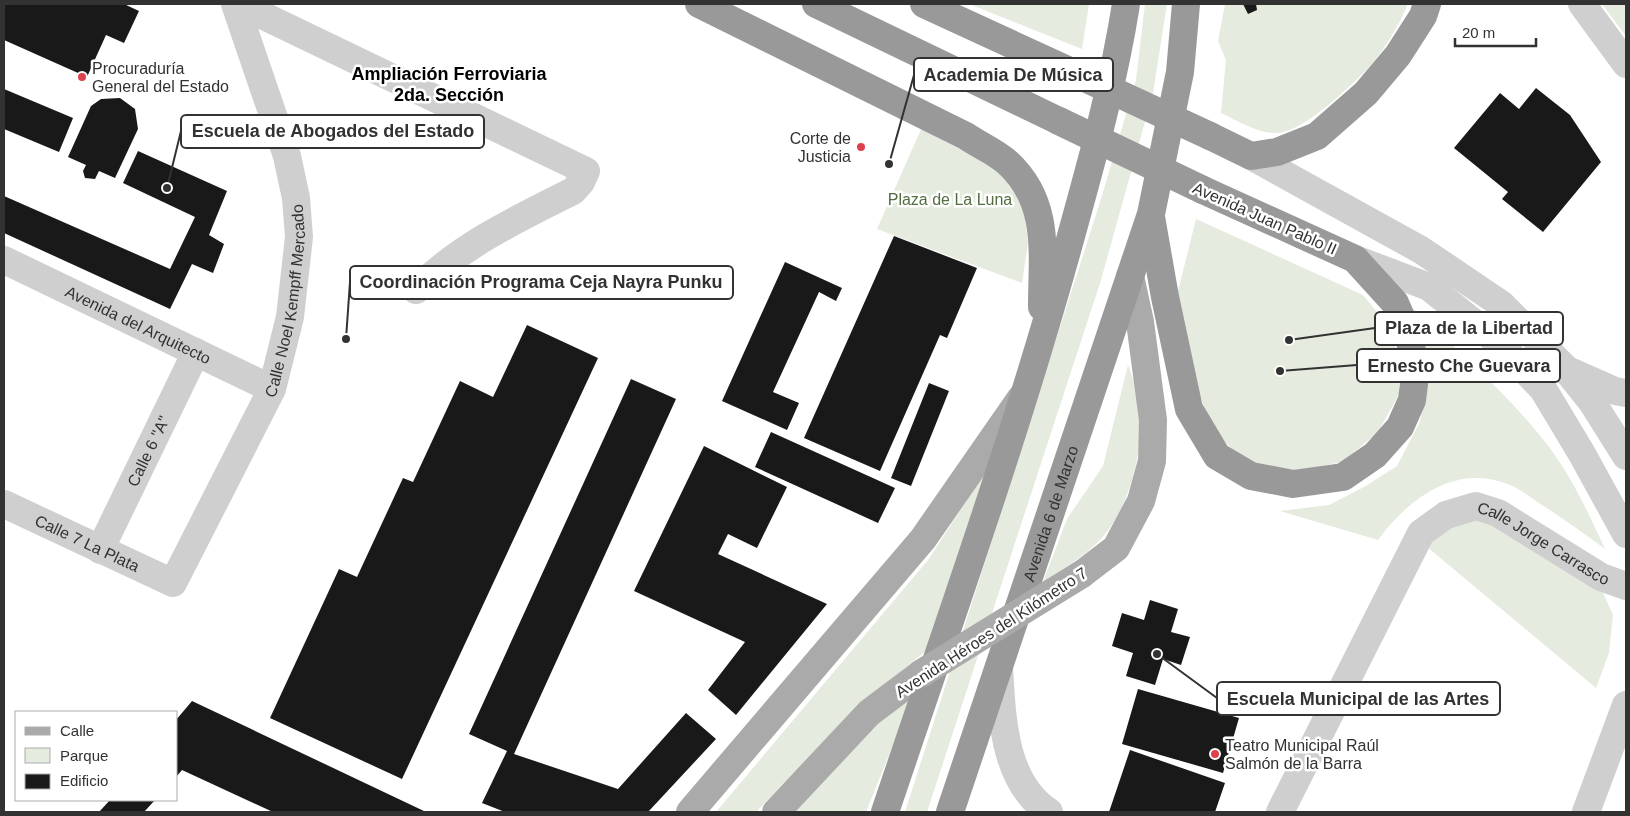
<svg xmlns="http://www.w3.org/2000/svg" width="1630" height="816" font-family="Helvetica,sans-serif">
	<rect width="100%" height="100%" fill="#fff"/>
	<path fill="#e5ebdf" d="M969,4H1089L1082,49Z
		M1145,4H1167L1153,93L1101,280L927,812H905L1101,199L1136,80Z
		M1225,4H1408C1399,25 1385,49 1370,66C1352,85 1305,131 1278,133C1258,134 1238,121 1221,113L1226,60L1218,41Z
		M1602,4H1626V36Z
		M922,127L991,159L1018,193L1025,218L1028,243L1022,283L877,229Z
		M1196,219L1363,295L1385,322L1400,357L1399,394L1378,432L1342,462L1287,473L1245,462L1211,428L1192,371L1177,295Z
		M1409,305C1456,349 1506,392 1546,443C1571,475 1588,512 1605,549C1584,533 1562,518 1539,503C1530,497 1520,489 1510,485C1456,462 1408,499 1378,540L1280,511L1329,505L1364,487L1397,466L1420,422L1428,378L1425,340Z
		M1128,365C1132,376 1136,387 1138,398C1147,444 1130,512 1096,544C1080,559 1061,570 1043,582L1067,519L1103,466Z
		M990,465L927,650L858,706L756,812H716L928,560Z
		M1488,513L1600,586L1613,615L1609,653L1596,688L1420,541L1451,518Z
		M914,693L866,812H790L878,719Z"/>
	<path fill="#191919" d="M4,4H124L139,11L124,43L106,35L87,77L4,40Z
		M1243,4H1256L1257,10L1248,14Z
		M1536,88L1570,115L1601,162L1543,232L1502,199L1508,192L1454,148L1500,93L1519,109Z
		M4,89L73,118L59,152L4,129Z
		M120,98L135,109L138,129L115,178L99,171L95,179L85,178L83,171L86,165L68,157L91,106L101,99Z
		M138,151L227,191L209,235L224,244L213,273L192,264L170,309L4,233V196L170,269L195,217L123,183Z
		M894,236L977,268L947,338L940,335L880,471L804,438Z
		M785,262L842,288L836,301L819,292L773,392L799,403L787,430L722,401Z
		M527,325L598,358L402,779L270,718L339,569L357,577L403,478L413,482L460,381L493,397Z
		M631,379L676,399L514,754L618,789L686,713L716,739L648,812H505L482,803L507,751L469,734Z
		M929,383L949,391L911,486L891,478Z
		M771,432L895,488L878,523L755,467Z
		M704,446L787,487L757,548L728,534L718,554L827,604L736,715L708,690L745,642L634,591Z
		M1150,600L1178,609L1171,632L1190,637L1181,665L1163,659L1155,685L1126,676L1133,653L1112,646L1122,613L1144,620Z
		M1138,689L1239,718L1223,773L1122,744Z
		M192,701L426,812H273L182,770L176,777V720Z
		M1130,750L1225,783L1215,812H1109Z
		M110,800H155L144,812H99Z"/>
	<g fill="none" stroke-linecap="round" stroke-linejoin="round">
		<g stroke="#cfcfcf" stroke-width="28">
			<path d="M239,4L586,171L581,182L573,191C517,219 460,246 416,290"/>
			<path d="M1582,4L1626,64"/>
			<path d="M1251,156L1421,250L1501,304L1565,368L1592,402L1626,456"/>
			<path d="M1355,259L1429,287L1498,342L1543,389L1582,454L1626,534"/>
			<path id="s1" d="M4,260L272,389"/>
			<path d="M1572,372L1615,391L1626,393"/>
			<path id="s2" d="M4,504L173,583L272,389L290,317L299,237L296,198L287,156L235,4"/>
			<path id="s3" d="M100,550L196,352"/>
			<path d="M999,667C1002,716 1003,782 1049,812"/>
			<path id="s4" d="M1280,812L1421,533L1446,515L1476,506L1498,513L1601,577L1626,586"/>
			<path d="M1586,812L1626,705"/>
		</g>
		<path stroke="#aaa" stroke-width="28" d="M1082,574L1116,548L1141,501L1152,461L1153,420L1140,322L1130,276
			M690,812L923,539L1021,398
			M776,812L869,713L922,673"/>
		<g stroke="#999" stroke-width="28">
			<path d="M699,4L966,136C979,145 996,152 1008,163C1051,203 1042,254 1042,307"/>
			<path d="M816,4L1059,121"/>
			<path d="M924,4L1074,73"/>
			<path d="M1210,136L1251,156L1277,152L1317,136L1366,93L1398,55L1423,16L1427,4"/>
			<path d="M1151,217L1165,297L1189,409L1217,456L1251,476L1293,484L1343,477L1375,455L1400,427L1412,400L1416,368L1408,333L1395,303L1355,259L1203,190"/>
			<path d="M885,812C948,625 1015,438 1068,247C1090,167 1113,87 1126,4"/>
			<path id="s5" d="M950,812L1151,214L1180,72L1186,4"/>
		</g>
		<path stroke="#aaa" stroke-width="28" d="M922,673L1082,574"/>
		<path stroke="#999" stroke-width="28" d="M1074,73L1210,136
			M1059,121L1203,190"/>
	</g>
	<g fill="#dd414b" stroke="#fff" stroke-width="2">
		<circle cx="82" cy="77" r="5"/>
		<circle cx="861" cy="147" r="5"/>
		<circle cx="1215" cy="754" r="5"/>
	</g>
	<g text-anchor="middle" stroke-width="5" stroke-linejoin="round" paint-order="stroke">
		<g font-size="16" fill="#323232" stroke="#fff" text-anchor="start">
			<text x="92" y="74">Procuraduría<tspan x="92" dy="18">General del Estado</tspan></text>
			<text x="851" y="144" text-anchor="end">Corte de<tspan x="851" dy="18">Justicia</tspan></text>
			<text x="1225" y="751">Teatro Municipal Raúl<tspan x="1225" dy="18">Salmón de la Barra</tspan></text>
		</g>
		<g font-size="16" fill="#556d41" stroke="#fff">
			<text x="950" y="205">Plaza de La Luna</text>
		</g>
		<g font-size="16" fill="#323232" stroke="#fff">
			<text transform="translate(1265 218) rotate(24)" y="6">Avenida Juan Pablo II</text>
			<text dy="6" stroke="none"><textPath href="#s2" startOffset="494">Calle Noel Kempff Mercado</textPath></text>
			<text dy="6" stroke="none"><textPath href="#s1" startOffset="149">Avenida del Arquitecto</textPath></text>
			<text dy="6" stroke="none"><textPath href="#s3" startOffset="110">Calle 6 "A"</textPath></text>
			<text dy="6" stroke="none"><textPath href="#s5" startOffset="315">Avenida 6 de Marzo</textPath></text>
			<text dy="6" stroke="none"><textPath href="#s2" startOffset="92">Calle 7 La Plata</textPath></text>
			<text dy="6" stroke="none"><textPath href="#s4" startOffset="452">Calle Jorge Carrasco</textPath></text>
			<text transform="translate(991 632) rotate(-33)" y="6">Avenida Héroes del Kilómetro 7</text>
		</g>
		<g font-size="18" font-weight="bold" fill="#000" stroke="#fff">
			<text x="449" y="80">Ampliación Ferroviaria<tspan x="449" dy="21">2da. Sección</tspan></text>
		</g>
	</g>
	<path fill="none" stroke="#323232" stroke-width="2" d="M889 164L914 75M167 188L181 131M346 339L350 282M1289 340L1375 328M1280 371L1357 365M1157 654L1217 698"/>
	<g fill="#323232" stroke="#fff" stroke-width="2">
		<circle cx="889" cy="164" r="5"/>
		<circle cx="167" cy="188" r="5"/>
		<circle cx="346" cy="339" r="5"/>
		<circle cx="1289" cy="340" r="5"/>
		<circle cx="1280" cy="371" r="5"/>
		<circle cx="1157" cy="654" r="5"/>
	</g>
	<g fill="#fff" stroke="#323232" stroke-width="2">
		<rect x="914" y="58" width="199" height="33" rx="5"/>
		<rect x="181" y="115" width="303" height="33" rx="5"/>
		<rect x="350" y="266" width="383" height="33" rx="5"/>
		<rect x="1375" y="312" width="188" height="33" rx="5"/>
		<rect x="1357" y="349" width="203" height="33" rx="5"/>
		<rect x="1217" y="682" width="283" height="33" rx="5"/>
	</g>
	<g font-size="18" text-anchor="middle" font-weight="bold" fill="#323232">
		<text x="1013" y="81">Academia De Música</text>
		<text x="333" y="137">Escuela de Abogados del Estado</text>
		<text x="541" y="288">Coordinación Programa Ceja Nayra Punku</text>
		<text x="1469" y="334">Plaza de la Libertad</text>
		<text x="1459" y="372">Ernesto Che Guevara</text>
		<text x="1358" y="705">Escuela Municipal de las Artes</text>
	</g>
	<rect width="1630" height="816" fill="none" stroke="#323232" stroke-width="10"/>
	<rect x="15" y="711" width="162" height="90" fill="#ffffff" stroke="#adadad"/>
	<rect x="25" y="727" width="25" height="8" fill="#aaaaaa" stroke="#adadad"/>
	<text x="60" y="736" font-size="15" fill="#323232">Calle</text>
	<rect x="25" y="748" width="25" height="15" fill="#e5ebdf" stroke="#adadad"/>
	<text x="60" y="761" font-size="15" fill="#323232">Parque</text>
	<rect x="25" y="774" width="25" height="15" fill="#191919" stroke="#adadad"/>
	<text x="60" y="786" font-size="15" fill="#323232">Edificio</text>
	<path d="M1455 38v8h81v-8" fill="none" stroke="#323232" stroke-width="2.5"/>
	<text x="1462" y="38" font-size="15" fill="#323232" stroke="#ffffff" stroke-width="4" paint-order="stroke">20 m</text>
</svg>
